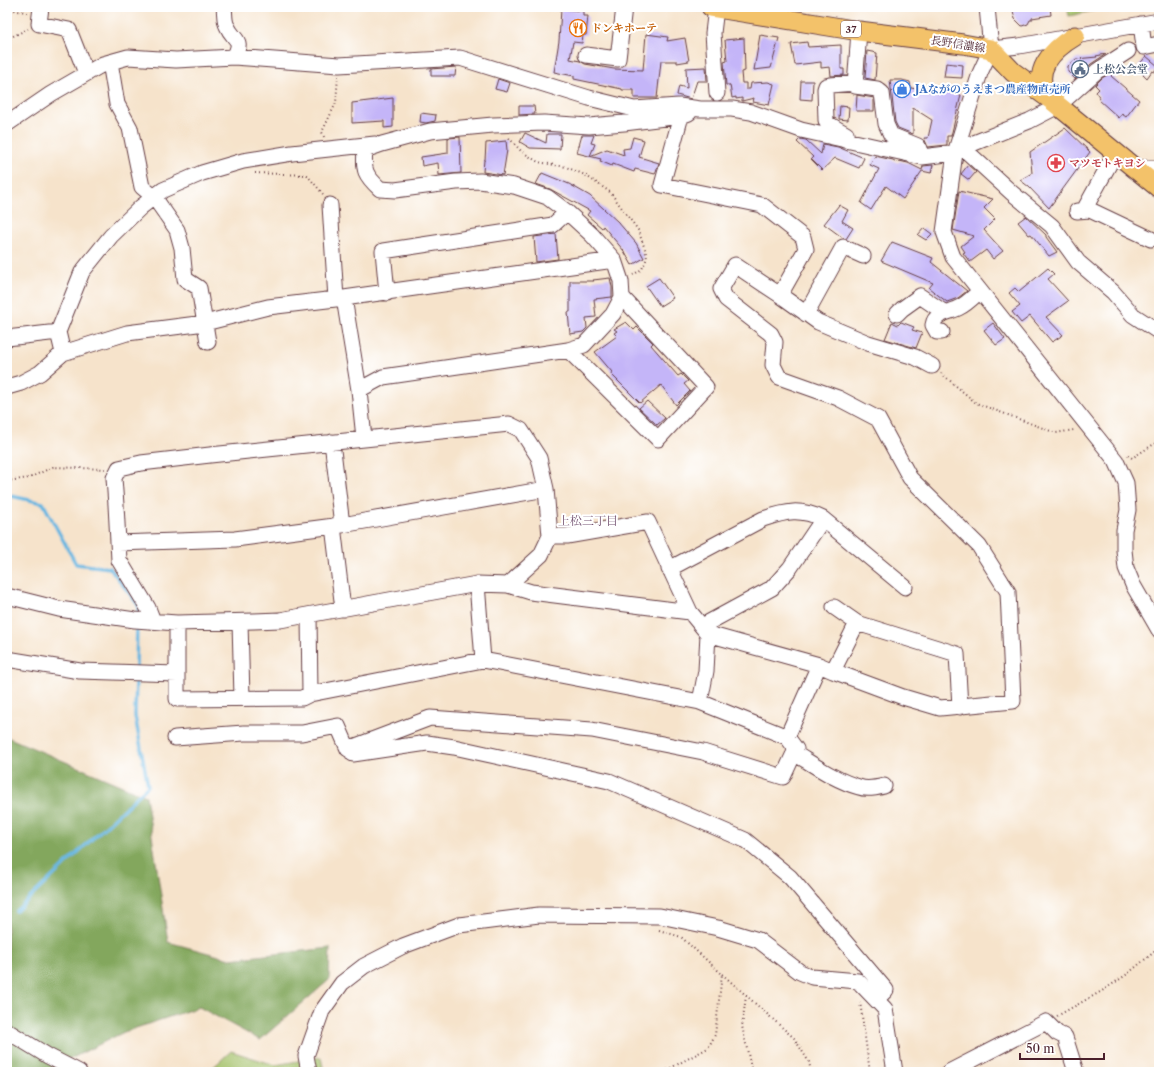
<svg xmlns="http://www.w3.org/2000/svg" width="1166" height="1079" font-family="'Libre Caslon Text','Noto Serif JP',serif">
	<rect width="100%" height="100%" fill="#fff"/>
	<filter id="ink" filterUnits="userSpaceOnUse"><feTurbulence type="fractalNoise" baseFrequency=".025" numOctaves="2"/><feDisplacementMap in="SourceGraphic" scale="8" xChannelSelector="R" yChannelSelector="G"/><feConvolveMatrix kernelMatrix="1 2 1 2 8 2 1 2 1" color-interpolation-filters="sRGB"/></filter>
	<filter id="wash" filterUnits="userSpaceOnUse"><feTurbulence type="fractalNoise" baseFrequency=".012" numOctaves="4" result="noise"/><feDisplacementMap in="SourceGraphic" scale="16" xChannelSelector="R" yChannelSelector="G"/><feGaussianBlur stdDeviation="0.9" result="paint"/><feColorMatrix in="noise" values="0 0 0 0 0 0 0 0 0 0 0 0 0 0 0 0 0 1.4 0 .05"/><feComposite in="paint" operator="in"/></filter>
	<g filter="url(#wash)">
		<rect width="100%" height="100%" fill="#f6e3cb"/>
		<path fill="#a4c169" stroke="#77704a" d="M1067,7H1111L1069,16Z
			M231,1051L275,1065L321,1057L324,1072H208Z"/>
		<path fill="#83a75d" stroke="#666344" d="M7,737L146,796L168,942L230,959L330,948L329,980L260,1040L199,1007L124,1032L62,1063L71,1072H7Z"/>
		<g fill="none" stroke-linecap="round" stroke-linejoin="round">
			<path stroke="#66b6e1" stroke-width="3.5" d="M7,497L11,496L43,503L76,564L110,568L138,605V616
				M136,670L137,624
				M16,911L148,786L135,716L136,676"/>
		</g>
		<g id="blocks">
			<path fill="#c4b5f8" d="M1012,7H1050L1051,15L1032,18V20H1030L1028,24L1022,26L1015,19Z
				M561,9L583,11V16H588L586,35H583L582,43L573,42L570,59L580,61L585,64L614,69L643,70L646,34L668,37L667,41L685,38L689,61L677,63V61H661L657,98H634V90H622V89L574,79V76L554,72L559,41Z
				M760,35L779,38L771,68L754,70Z
				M744,38L745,71L741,72L742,83H746V89H750L751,83L768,82L774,84L769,105L753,102L754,98L742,101V98L736,99V97L732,98L730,85H726L724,62L727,61L725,40Z
				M807,42L808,47L841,45V69H844V75L831,76L830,67L821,68V62L795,65L791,44Z
				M867,51L877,53L875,80L865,78Z
				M1106,54L1091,64L1075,79L1068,72V66L1076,59L1097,57L1096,56Z
				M1146,56L1158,66L1154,72L1152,71L1147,78L1137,68Z
				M946,63L963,65L962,78L944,77Z
				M456,67L455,76H431V69Z
				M706,67L707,81H697L691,99L677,95L679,86L687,88L686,68Z
				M1117,69L1111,76L1139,100L1126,117L1122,114L1119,118L1099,100L1100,98L1096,92L1099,89L1095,85L1102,78Z
				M498,79L510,83L507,92L495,89Z
				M890,80H902L910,82L911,88L939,93L940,90L961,95L951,136H947V145L928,147L924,138H928L932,120L913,108V134L898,128L895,122Z
				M801,81H813L812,100L800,99Z
				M857,95L874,98V111H856Z
				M393,98V127L384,128V121L352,123V103Z
				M519,106H534L535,114L519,115Z
				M840,106L849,107L848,120L839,119Z
				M421,113L436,115L435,121L426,123L420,122Z
				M1065,128L1090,152L1049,208L1029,187L1020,180L1032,173L1030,152Z
				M525,133L546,143L547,134H561L560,149L530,148L520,142Z
				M582,135H594L591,143L595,144L590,156L607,149L624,155L623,149L630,148L633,137L644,140L639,157L659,163L655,174L635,169L634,172L613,164L612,166L600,161L601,159L577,153Z
				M460,137L461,173L439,175L438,163L422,166L421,157L448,153V138Z
				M800,139L806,140L821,154L823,144L838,147L864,158L859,168L835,158L822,170L811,159L813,157L797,142Z
				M506,141L507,150L503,175L483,172L484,160H485L486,143Z
				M875,156L893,160L898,163L899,161L908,163L922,170L923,166L933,165L931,173L922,171L903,199L886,186L871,210L861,203L879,169L870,165Z
				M968,165L976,172L969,180L961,174Z
				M542,173L569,184L590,196L618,222L636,243L644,258L632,265L624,251L603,226L602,228L587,215L590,211L550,189L536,184Z
				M959,191L993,199L984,208L995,219L984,230L1003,251L993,259L986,250L970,262L963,253L965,252L961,246L974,236L953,230Z
				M839,205L848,210L842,221L853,228L846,239L843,238L824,224Z
				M1026,216L1046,235V237L1057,252L1049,256L1031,234L1029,235L1018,222Z
				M924,228L932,234L926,240L918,235Z
				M556,234L558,259L536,262L534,237Z
				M892,242L933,258L931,262L967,291L958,298L947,302L929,288L933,283L881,261Z
				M1048,268L1054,274L1048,279L1068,301L1046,317L1063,335L1052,342L1030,316L1021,323L1012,312L1020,306L1009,293L1015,288L1019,292Z
				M610,278L612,287V297L594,299L596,317L586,318L587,328L583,332L570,334L568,312H570V281H594L593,280Z
				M659,278L673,298L660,306L646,286Z
				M626,322L634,330L637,327L653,343L651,345L678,376L681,374L688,381L684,384L690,391L676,405L661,385L640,403L611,374L612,372L595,352L617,336L614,333L617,331L614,329Z
				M892,322L898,325L901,322L914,327L912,330L922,333L916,348L885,339Z
				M993,323L1005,339L996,345L984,330Z
				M647,401L665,418L657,425L639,408Z"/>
		</g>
	</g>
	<g filter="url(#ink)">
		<use href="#blocks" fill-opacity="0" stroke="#643c43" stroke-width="1"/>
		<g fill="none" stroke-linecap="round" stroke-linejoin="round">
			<g stroke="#643c43" stroke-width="17">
				<path id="minor" d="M41,7L39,24L69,30L86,73
					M224,7C225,13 224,21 227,26C234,42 244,38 234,57
					M987,7L991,49L980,73L955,153L944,232L953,257L1116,461L1126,483L1128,510L1124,530V550L1126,568L1133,585L1159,630
					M716,8L713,33L717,93
					M1141,24L1144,47L1159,44
					M859,31L855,86L877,89L882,93L886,124L891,135L918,146L922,157
					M991,49L1019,46L1159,21
					M586,55L618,59L624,7
					M110,62L117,104L130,128L142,187L154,197L177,230L182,248L185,279L199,288L208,342
					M681,116L662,185L762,205L803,237L806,249L780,295L735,265L721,289L726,299L771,334L775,342L773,365L779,377L838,398L878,419L910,478L979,546L1008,592L1013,701L940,708L903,697L833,671L857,623L957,654L960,707
					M7,124L51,94L103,64L128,57L176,60L234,57L339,65L460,58L589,98L634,109L679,106L700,109H732L751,112L801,130L922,157L955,153L974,143L1029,121L1058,106L1097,71L1128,51
					M844,140L846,134L827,123L826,120L825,89L826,86L830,85L856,83
					M964,149L1012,193L1052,226L1078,262L1113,292L1133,315L1159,332
					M1136,168H1159
					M330,205L336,299
					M1084,210L1116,152
					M1077,211L1090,210L1151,239
					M387,293L383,251L553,225L567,212
					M780,295L818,322L868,343L915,357L932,366
					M344,298L614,260
					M806,314L843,247L863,256
					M897,314L902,309L920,296L945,313
					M942,332H937L933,325C935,312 950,313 960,307C968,303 974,296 980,291
					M7,338L58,332
					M568,350L658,439L706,387L622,297
					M63,353L58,332L82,272L111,236L141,207L163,190L202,173L243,161L292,153L375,144
					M7,387L21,383L40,373L63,353L127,333L205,323L268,307L344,298L359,390L364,438
					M359,390L383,377L568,350L584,345L613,314L622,297L621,281L614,260L592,235L567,212L547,197L514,186L480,181L456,182L395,190L380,189C365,175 363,171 365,150L382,144L430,131L493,125L544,123L589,126L624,123L681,116L689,113
					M332,442L342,525
					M333,526L343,609
					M118,543L235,539L342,525L546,489
					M669,569L763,519C787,511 800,508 823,519
					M477,584L483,660L700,702
					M508,585L531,592L690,612
					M7,597H11L59,609L135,620L177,623L254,621L280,620L477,584L508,585L541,555L550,536L546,489L539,458L521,430L509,424L210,455L141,463L119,468L114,478L116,505L119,560L148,608L153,621
					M834,607L857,623
					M309,615L310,694
					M240,622L242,698
					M177,623V699L302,698L310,694L483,660
					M702,626L772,588L790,568L823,519L905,587
					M708,634L819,665L833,671
					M7,659L80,671L177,674
					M787,737L819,665
					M175,738L244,733H302L338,726L348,749L430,718L592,730L703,752L783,777L796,749L787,737L700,702L706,671L708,634L690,612L648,522L567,536H550
					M794,753C814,765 836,781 859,787C867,790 876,788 884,786
					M353,754L427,743L454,747L609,781L745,840L790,877L886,990L876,1000
					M7,1031L48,1056L79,1072
					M309,1072L306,1056L322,1011L342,983L364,966L403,946L459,925L539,915L660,916L718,928L758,940L800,972L812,977L858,981L885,1009L895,1072
					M949,1072L1046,1022L1057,1033L1065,1037L1076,1072"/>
			</g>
			<g stroke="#643c43" stroke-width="21">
				<path id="major" d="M711,7L859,31L963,44L991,49L1013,72L1050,99L1159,188
					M1050,99C1028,73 1053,49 1075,36"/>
			</g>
			<path stroke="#643c43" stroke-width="2" stroke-dasharray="1 3" stroke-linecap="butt" d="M7,7L17,11L27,12
				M7,41L11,37L28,29
				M324,137L322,132L336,103L338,76
				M509,138L521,151L538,162L566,167L585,175L610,192L638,230L645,249L647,258L642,269L633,275
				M255,173L307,175L323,194
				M941,373L976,403L1056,433L1074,430
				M1128,455L1132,458L1159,441
				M7,481L29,478L53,467L105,469
				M659,930L681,937L722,974L715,1035L708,1048L663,1072
				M722,974L794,1038L809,1062L811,1072
				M746,996L742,1026L752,1072
				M860,1002L870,1072
				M1057,1016L1102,991L1126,975L1159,948"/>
			<use href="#minor" stroke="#fff" stroke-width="15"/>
			<use href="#major" stroke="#f3c26a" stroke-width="19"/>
		</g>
	</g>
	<defs>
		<g id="restaurant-ring" transform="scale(0.9)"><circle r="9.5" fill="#fff" stroke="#e8710a" stroke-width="1.5"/><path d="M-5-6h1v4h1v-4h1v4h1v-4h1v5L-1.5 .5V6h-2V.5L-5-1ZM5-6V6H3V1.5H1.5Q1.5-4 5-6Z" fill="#e8710a"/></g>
		<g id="civic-ring" transform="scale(0.9)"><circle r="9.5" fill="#fff" stroke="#5c6f8a" stroke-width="1.5"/><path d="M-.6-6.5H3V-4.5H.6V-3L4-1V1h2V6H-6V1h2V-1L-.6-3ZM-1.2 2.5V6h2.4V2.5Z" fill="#5c6f8a"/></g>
		<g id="shop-ring" transform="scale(0.9)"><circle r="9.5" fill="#fff" stroke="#3f7fe0" stroke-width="1.5"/><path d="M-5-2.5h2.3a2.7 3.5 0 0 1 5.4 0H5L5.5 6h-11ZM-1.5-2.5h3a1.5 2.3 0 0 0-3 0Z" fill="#3f7fe0"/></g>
		<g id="pharmacy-ring" transform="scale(0.9)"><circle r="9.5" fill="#fff" stroke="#e0444e" stroke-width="1.5"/><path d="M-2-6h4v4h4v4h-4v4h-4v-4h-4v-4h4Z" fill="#e0444e"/></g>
	</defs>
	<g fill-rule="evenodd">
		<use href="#restaurant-ring" x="578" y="28"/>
		<use href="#civic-ring" x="1080" y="69"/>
		<use href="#shop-ring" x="902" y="89"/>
		<use href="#pharmacy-ring" x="1056" y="163"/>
	</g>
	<g text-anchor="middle" stroke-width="4" stroke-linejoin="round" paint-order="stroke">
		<rect fill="#fff" stroke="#80626b" stroke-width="1" x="841" y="21" width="20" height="16" rx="3"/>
		<g font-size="10" font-weight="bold" fill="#4a1f2b">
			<text x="851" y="33">37</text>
		</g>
		<g font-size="11" font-weight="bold" fill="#c56008" stroke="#fff" text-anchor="start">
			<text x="591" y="32">ドンキホーテ</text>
		</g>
		<g font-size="11" fill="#4a1f2b" stroke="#fff">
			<text transform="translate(958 44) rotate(9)" y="4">長野信濃線</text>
		</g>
		<g font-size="11" font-weight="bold" fill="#4e5e75" stroke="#fff" text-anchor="start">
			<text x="1093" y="73">上松公会堂</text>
		</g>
		<g font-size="11" font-weight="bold" fill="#366cbe" stroke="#fff" text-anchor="start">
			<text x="915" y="93">JAながのうえまつ農産物直売所</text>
		</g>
		<g font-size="11" font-weight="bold" fill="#be3a42" stroke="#fff" text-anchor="start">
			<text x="1069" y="167">マツモトキヨシ</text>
		</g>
		<g font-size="12" fill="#755473" stroke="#fff">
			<text x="588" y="525">上松三丁目</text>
		</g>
	</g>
	<rect width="1166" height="1079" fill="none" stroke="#fff" stroke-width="24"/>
	<path d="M1020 1053v6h84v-6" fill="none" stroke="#4a1f2b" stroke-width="2"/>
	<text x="1026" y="1053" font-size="12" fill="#4a1f2b" stroke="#ffffff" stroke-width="3" paint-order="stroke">50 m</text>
</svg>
